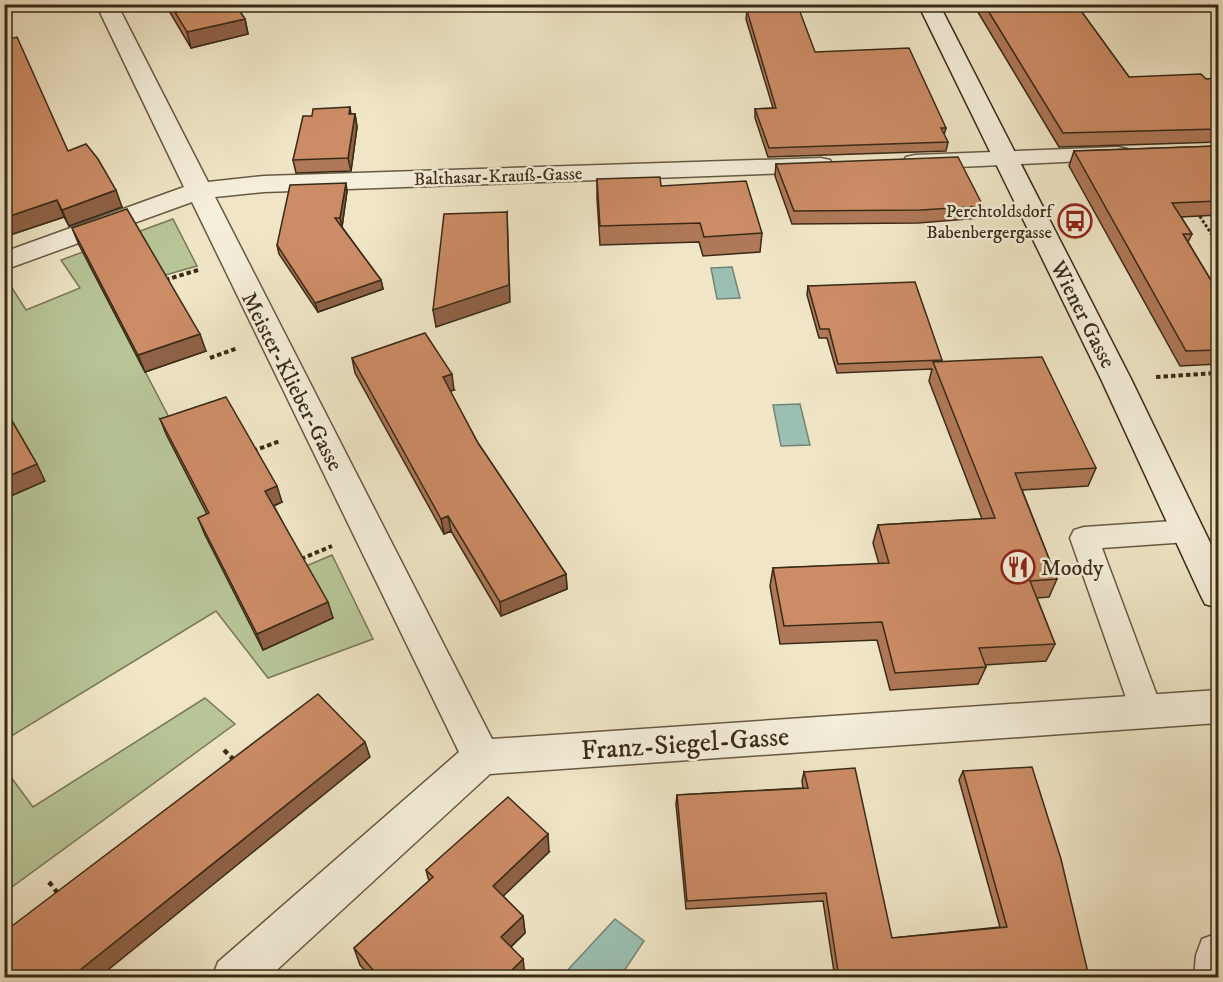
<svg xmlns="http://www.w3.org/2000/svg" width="1223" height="982" font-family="'IM FELL DW Pica',serif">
	<rect width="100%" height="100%" fill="#f0e6c7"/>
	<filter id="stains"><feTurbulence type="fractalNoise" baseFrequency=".00333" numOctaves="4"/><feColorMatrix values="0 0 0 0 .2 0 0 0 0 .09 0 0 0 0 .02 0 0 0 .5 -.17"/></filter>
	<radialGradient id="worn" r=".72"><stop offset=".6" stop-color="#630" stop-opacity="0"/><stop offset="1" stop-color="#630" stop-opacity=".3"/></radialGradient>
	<path fill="#b8c597" stroke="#787857" stroke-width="1.5" d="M173,219L197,266L162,276L89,264L173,425L164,429L215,530L304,567L332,555L373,639L268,678L216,611L5,740V281L7,280L26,310L80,288L61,260Z
		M205,698L235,724L5,892V769L33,807Z"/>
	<path fill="#9bc0b2" stroke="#748474" stroke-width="1.5" d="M732,267L740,298L717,299L711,268Z
		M800,404L810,445L781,446L773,405Z
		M615,919L644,941L620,977H567L564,974Z"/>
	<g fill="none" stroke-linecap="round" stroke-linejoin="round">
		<g stroke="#675943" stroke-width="3">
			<path id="service" d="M1188,520L1198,523L1202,531L1198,539L1188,542L1102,548L1163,712L1158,722L1147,726L1136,722L1131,712L1070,538L1074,530L1084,527Z"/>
		</g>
		<g stroke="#675943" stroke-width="3">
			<path id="minor" d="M96,4H117L208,182L264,176L821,158L830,160L833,165L830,170L821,172L264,192L215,197L492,739L1218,690V723L490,774L268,978H212L218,962L459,752L192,202L4,270V252L184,187Z
				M1118,147L1127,149L1130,154L1127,159L915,169L906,167L903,162L906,157L915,155Z
				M1218,933V978H1194L1196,955L1202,939Z"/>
		</g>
		<g stroke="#392a17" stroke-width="3">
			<path id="secondary" d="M918,4H939L1131,379L1218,559V608L1205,604L1200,594L1101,379Z"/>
		</g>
		<path stroke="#392a17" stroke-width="3" stroke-dasharray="3 2" stroke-linecap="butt" d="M1197,212L1218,244
			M1211,213L1218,218"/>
		<path stroke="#392a17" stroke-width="4" stroke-dasharray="4.5 3" stroke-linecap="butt" d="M165,280L198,270
			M210,358L238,348
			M1156,377L1218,373
			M253,451L280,441
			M301,559L332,546"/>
		<path stroke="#392a17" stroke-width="4.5" stroke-dasharray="5 4" stroke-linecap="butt" d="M224,750L236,762
			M49,882L60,896"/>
		<use href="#service" fill="#f5efdb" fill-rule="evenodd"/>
		<use href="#minor" fill="#f5efdb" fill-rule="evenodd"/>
		<use href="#secondary" fill="#f5efdb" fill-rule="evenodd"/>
	</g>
	<path fill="#af7858" stroke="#392a17" stroke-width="1.5" d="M165,4H235L245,19L248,34L191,48Z
		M973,4H1076L1129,77L1206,79L1218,78V142L1059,147Z
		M747,11L815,52L946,128L944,135L948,142L946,151L768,157L755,118V109L773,108L746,19Z
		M350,107L351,114H355L357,127L351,171L296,173L293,160L312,116Z
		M1218,146V215L1181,217L1192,234L1188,242L1218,292V364L1180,366L1069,166L1074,151Z
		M68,151L122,207L69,226L64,217L4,237Z
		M776,164L983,206L980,218L918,223L792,224L775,176Z
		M597,179L661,186L762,233L760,252L703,256L699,242L600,245L597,198Z
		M347,191L342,227L381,280L383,289L318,312L279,254L277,245Z
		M72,228L206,351L145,372L79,245Z
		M808,286L942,360L941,362L1096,468L1088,486L1022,490L1057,579L1049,597L1037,598L1055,644L1046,661L985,665L986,667L978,684L890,690L877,640L780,644L770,586L773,568L879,564L873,543L878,525L982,519L929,381L932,369L837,373L827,338H819L807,295Z
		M352,358L454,390L450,391L478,443L566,574L567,589L501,616L451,531L444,534L355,373Z
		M160,419L282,502L274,506L333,618L263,650L205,535L198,518L207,514L167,436Z
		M963,771L1089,977L1092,978H835L823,901L686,909L676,804L677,795L803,788L802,781L804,772L892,938L1000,927L959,780Z
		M549,852L503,896L523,916L525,933L511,947L525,975L523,978H372L360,965L354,948L429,881L426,870Z"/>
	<path fill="#8f6247" stroke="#392a17" stroke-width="1.5" d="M245,19L248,34L191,48L187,32Z
		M355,114L357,127L351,171L348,158Z
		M346,183L347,191L342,227L340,218Z
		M116,190L122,207L69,226L62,210Z
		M57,200L64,217L4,237V218Z
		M507,212L510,302L436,327L433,310Z
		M381,280L383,289L318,312L315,303Z
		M200,334L206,351L145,372L138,355Z
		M452,374L454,390L445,393L443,377Z
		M37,464L45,481L4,499V478Z
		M277,486L282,502L270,507L265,491Z
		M448,516L451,531L444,534L441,519Z
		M566,574L567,589L501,616L500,602Z
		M328,602L333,618L263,650L257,634Z
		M365,742L370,757L98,978H70Z
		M548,834L549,852L496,903L493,886Z
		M523,916L525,933L504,953L501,937Z
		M523,959L525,975L523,978H504Z"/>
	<path fill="#cc8c66" stroke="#392a17" stroke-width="1.5" d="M170,4H235L245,19L187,32Z
		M984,4H1076L1129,77L1201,74L1206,79L1218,78V129L1063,133Z
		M799,9L815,52L909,48L946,128H941L948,142L769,148L755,109L776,108L747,11Z
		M17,37L68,151L86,144L98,159L116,190L62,210L57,200L4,218V40Z
		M350,107L349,114H355L348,158L293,160L303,116H312L313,109Z
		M1218,146V201L1172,203L1192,234H1183L1218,292V350L1186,351L1074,151Z
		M958,157L983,206L921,210L794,211L776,164Z
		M660,177L661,186L746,181L762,233L704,237L700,223L600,226L597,179Z
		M346,183L340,218H335L381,280L315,303L277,245L290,185Z
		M127,209L200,334L138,355L72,228Z
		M507,212L509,285L433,310L444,214Z
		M915,282L942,360L838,364L829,329H820L808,286Z
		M425,333L452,374L443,377L478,443L566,574L500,602L448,516L441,519L352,358Z
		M1042,357L1096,468L1015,473L1057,579L1030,581L1055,644L979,648L986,667L895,673L882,622L784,626L773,568L889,563L878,525L995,518L933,362Z
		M226,397L277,486L265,491L328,602L257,634L198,518L209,513L160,419Z
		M4,407L37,464L4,478Z
		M318,694L365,742L70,978H4V932Z
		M1032,767L1061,859L1089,977L1092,978H839L826,893L687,901L677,795L808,788L804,772L855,768L892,938L1007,927L963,771Z
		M508,797L548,834L493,886L523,916L501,937L523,959L504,978H380L354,948L433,877L426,870Z"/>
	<defs>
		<g id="bus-ring" transform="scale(1.725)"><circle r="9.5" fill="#f5efdb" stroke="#8f2418" stroke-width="1.5"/><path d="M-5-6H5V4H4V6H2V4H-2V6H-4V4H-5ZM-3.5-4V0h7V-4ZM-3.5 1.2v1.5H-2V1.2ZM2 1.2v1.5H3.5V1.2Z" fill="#8f2418"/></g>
		<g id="restaurant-ring" transform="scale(1.725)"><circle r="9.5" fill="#f5efdb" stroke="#8f2418" stroke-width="1.5"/><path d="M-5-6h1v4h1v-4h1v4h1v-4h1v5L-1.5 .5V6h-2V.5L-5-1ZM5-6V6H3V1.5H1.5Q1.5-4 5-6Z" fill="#8f2418"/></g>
	</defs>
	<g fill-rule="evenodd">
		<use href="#bus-ring" x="1075" y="221"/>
		<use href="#restaurant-ring" x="1018" y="567"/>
	</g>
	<g text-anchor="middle" stroke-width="5" stroke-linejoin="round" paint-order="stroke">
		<g font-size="18" fill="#392a17" stroke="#f5efdb">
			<text transform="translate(498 176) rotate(-2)" y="6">Balthasar-Krauß-Gasse</text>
		</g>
		<g font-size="18" fill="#392a17" stroke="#f5efdb" text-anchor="end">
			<text x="1052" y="217">Perchtoldsdorf<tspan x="1052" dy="21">Babenbergergasse</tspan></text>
		</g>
		<g font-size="22" fill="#392a17" stroke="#f5efdb">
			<text transform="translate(1084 314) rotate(63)" y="8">Wiener Gasse</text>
			<text transform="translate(293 381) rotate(63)" y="8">Meister-Klieber-Gasse</text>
		</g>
		<g font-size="22" fill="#392a17" stroke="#f5efdb" text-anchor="start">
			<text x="1041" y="575">Moody</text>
		</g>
		<g font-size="27" fill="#392a17" stroke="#f5efdb">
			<text transform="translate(685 743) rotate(-4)" y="9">Franz-Siegel-Gasse</text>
		</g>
	</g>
	<rect width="1223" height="982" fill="none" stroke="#f0e6c7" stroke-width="24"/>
	<rect x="6" y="6" width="1211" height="970" fill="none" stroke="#392a17" stroke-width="3"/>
	<rect x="12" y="12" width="1199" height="958" fill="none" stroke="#392a17" stroke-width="1.5"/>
	<rect width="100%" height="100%" filter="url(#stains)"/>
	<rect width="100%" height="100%" fill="url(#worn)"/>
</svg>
